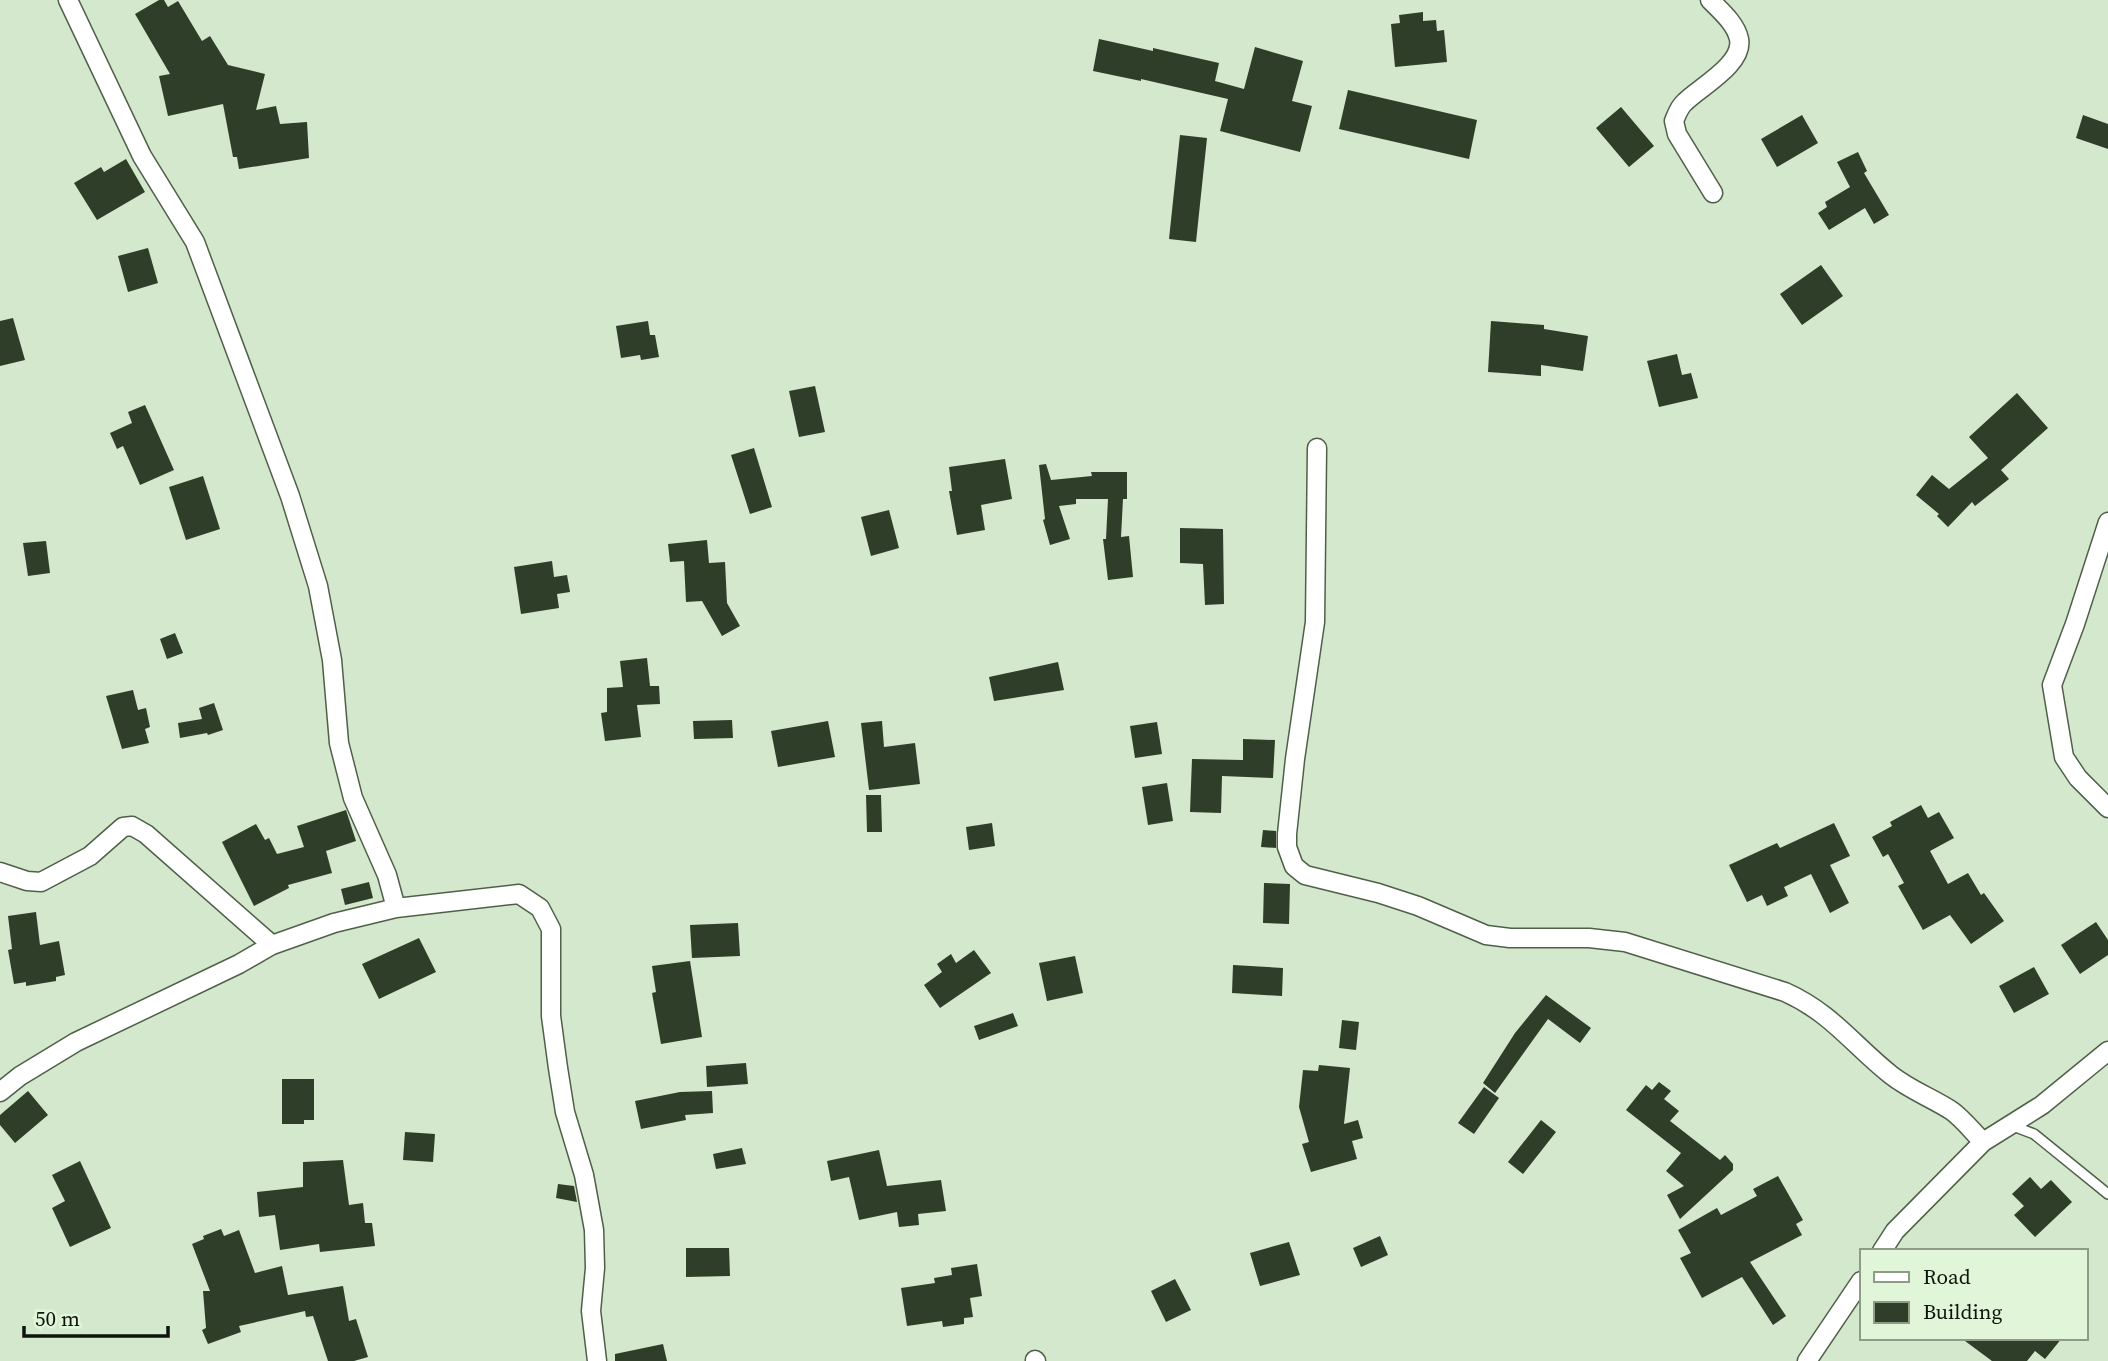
<svg xmlns="http://www.w3.org/2000/svg" width="2108" height="1361" font-family="'Source Serif 4',serif">
	<rect width="100%" height="100%" fill="#d3e8cc"/>
	<path fill="#2e3e28" d="M159,0H164L168,7L178,1L202,41L210,36L228,65L265,74L256,110L276,106L280,124L307,122L309,158L239,169L237,157H233L223,104L168,116L159,76L170,74L135,14Z
		M1423,12V21L1436,20L1437,31L1444,30L1447,62L1395,67L1391,24L1400,23L1399,15Z
		M1099,39L1153,51V48L1219,63L1215,81L1244,89L1255,47L1303,61L1292,101L1312,106L1300,152L1220,131L1228,99L1141,79V81L1093,71Z
		M1348,90L1477,120L1469,159L1339,129Z
		M1621,107L1654,146L1629,167L1596,128Z
		M1802,115L1818,143L1777,167L1761,139Z
		M2083,115L2108,124V149L2076,138Z
		M1180,135L1207,138L1196,242L1169,239Z
		M1858,152L1867,171L1864,173L1889,215L1874,224L1865,208L1829,230L1818,213L1827,207L1825,202L1850,187L1837,162Z
		M126,159L145,192L97,220L74,183L101,167L104,172Z
		M148,248L158,283L128,292L118,256Z
		M1821,265L1843,296L1802,325L1780,294Z
		M13,318L25,360L0,366V321Z
		M648,321L650,335H655L659,357L641,360L640,355L621,358L616,326Z
		M1491,321L1544,325V329L1588,336L1583,371L1541,365V376L1488,372Z
		M1677,354L1682,375L1691,373L1698,398L1659,407L1647,361Z
		M815,386L825,432L799,437L789,391Z
		M2017,393L2048,428L2001,470L2009,479L1975,506L1972,502L1948,527L1937,516L1939,514L1916,495L1932,475L1949,489L1988,458L1969,437Z
		M145,405L174,470L140,485L123,446L117,449L110,433L132,423L128,412Z
		M754,448L772,507L750,514L731,455Z
		M1005,459L1012,499L981,505L985,530L957,535L949,491H952L949,467Z
		M1046,464L1051,480L1092,476L1091,472H1127V499H1123L1121,537L1129,536L1133,577L1108,580L1103,539H1106L1108,499H1076V504L1059,506L1070,539L1050,545L1043,520L1045,519L1039,465Z
		M203,476L220,529L186,540L169,487Z
		M889,510L899,548L871,556L861,517Z
		M1180,528L1223,529L1224,604L1205,605L1203,564L1180,563Z
		M707,540L709,563L725,562L727,603L740,626L722,636L702,601L686,602L684,561L670,562L668,544Z
		M46,541L50,573L28,576L23,543Z
		M552,561L554,577L567,575L570,592L557,594L559,608L521,614L514,567Z
		M175,633L183,653L167,659L160,639Z
		M647,658L650,686H659L660,704L637,705L641,737L605,741L601,713L607,712V688L623,687L620,661Z
		M1058,662L1064,690L994,701L989,677Z
		M133,690L138,710L146,708L150,727L145,729L149,743L122,749L106,696Z
		M214,703L223,730L208,735L207,733L180,738L178,723L202,719L199,708Z
		M732,720L733,738L694,739L693,721Z
		M828,721L835,757L778,767L771,731Z
		M882,721L884,747L915,743L920,784L869,790L861,723Z
		M1157,722L1162,754L1135,758L1130,726Z
		M1243,739L1275,740L1273,778L1222,776L1221,813L1190,812L1192,759L1243,760Z
		M1167,783L1173,821L1148,825L1142,787Z
		M866,795H881L882,832H867Z
		M1921,805L1928,818L1939,812L1954,838L1930,851L1948,884L1968,873L1981,895L1984,893L2004,921L1971,944L1950,915L1923,930L1898,886L1904,883L1888,854L1883,857L1872,837L1892,826L1890,822Z
		M346,810L356,841L326,851L332,873L288,885L289,888L254,906L222,842L256,824L265,840L269,838L277,854L304,847L297,826Z
		M992,823L995,846L969,850L966,827Z
		M1834,823L1850,856L1830,865L1849,903L1830,913L1811,874L1784,887L1788,896L1767,906L1762,895L1747,902L1729,865L1777,843L1780,848Z
		M1263,830L1276,831V848L1261,847Z
		M369,882L373,898L345,905L341,889Z
		M1264,883L1290,884L1289,924L1263,923Z
		M36,912L40,945L59,941L65,975L56,977V981L26,986V982L14,984L8,950L12,949L8,916Z
		M2096,922L2108,940V955L2080,974L2061,945Z
		M738,923L740,956L692,958L690,925Z
		M419,938L436,972L379,999L362,964Z
		M974,950L991,973L940,1008L924,985L942,972L937,964L951,954L956,963Z
		M1075,956L1083,993L1047,1001L1039,963Z
		M690,961L702,1037L661,1044L652,993L656,992L652,966Z
		M1233,965L1283,968L1282,996L1232,993Z
		M2034,967L2049,994L2014,1013L1999,986Z
		M1546,995L1591,1028L1580,1043L1548,1019L1495,1093L1483,1083L1515,1033Z
		M1013,1013L1018,1026L979,1040L974,1026Z
		M1342,1020L1359,1022L1356,1050L1339,1048Z
		M746,1063L748,1084L707,1087L706,1066Z
		M1319,1065L1350,1068L1344,1124L1358,1120L1363,1138L1352,1141L1357,1159L1311,1172L1302,1144L1309,1142L1299,1107L1303,1070L1318,1071Z
		M282,1079H314V1120H304V1124H282Z
		M1659,1082L1671,1091L1664,1099L1679,1111L1670,1121L1720,1160L1725,1155L1733,1164V1170L1680,1219L1667,1195L1684,1186L1666,1171L1681,1153L1626,1110L1646,1085L1652,1090Z
		M1484,1087L1499,1098L1474,1134L1458,1123Z
		M28,1091L48,1115L15,1143L0,1125V1115Z
		M712,1091L713,1113L685,1115L686,1120L641,1129L635,1101L680,1092Z
		M1541,1120L1556,1132L1523,1174L1508,1162Z
		M405,1132L435,1134L433,1162L403,1160Z
		M742,1148L746,1164L716,1169L713,1154Z
		M879,1150L887,1186L941,1180L946,1211L918,1214L919,1225L899,1227L897,1212L859,1220L849,1177L831,1181L827,1161Z
		M343,1160L349,1205L363,1203L365,1223H372L375,1246L320,1252L319,1244L280,1250L275,1215L259,1217L257,1192L303,1187V1162Z
		M80,1161L111,1228L70,1247L52,1208L65,1201L52,1175Z
		M1778,1176L1803,1220L1796,1224L1802,1235L1750,1262L1786,1316L1773,1325L1742,1277L1702,1298L1680,1258L1691,1253L1678,1230L1717,1208L1721,1215L1757,1196L1753,1189Z
		M2030,1177L2041,1189L2051,1180L2072,1202L2035,1237L2014,1215L2024,1206L2012,1194Z
		M558,1184L574,1186L577,1202L556,1198Z
		M221,1229L224,1236L239,1230L255,1273L282,1266L288,1295L343,1286L349,1321L356,1319L368,1357L354,1361H328L313,1316L306,1317L305,1311L239,1326L241,1332L208,1344L202,1330L206,1328L203,1291H210L192,1244L204,1239L203,1236Z
		M1380,1236L1388,1255L1361,1267L1353,1248Z
		M1289,1242L1300,1275L1260,1286L1250,1253Z
		M686,1248H729L730,1276L686,1277Z
		M977,1264L982,1296L970,1298L973,1317L964,1318V1324L943,1327L942,1321L907,1326L901,1288L935,1283L934,1278L952,1275L951,1268Z
		M1175,1279L1191,1310L1166,1322L1151,1291Z
		M1961,1338H2062L2045,1359L2035,1351L2027,1361H1992Z
		M663,1344L667,1361H615V1354Z"/>
	<g fill="none" stroke-linecap="round" stroke-linejoin="round">
		<g stroke="#4f6048" stroke-width="12">
			<path id="service" d="M2013,1126L2034,1134L2108,1194"/>
		</g>
		<g stroke="#4f6048" stroke-width="21">
			<path id="minor" d="M68,0L142,156L195,242L290,496L318,586L332,660L339,743L353,798L387,875L396,908
				M1710,0C1721,11 1736,24 1739,39C1744,64 1700,87 1685,102C1679,107 1677,114 1674,121L1677,134L1713,193
				M1317,448L1315,622L1295,759L1287,834V847L1294,866L1305,875L1378,893L1418,906L1486,935L1510,938H1589L1625,942L1785,992C1832,1013 1853,1045 1891,1075C1910,1090 1932,1098 1952,1111C1963,1119 1973,1132 1983,1142
				M2108,522L2075,624L2052,685L2064,757L2078,778L2108,808
				M0,872L27,881L41,882L90,856L123,827L132,826L146,834L272,945
				M0,1092L20,1076L76,1042L239,964L272,945L334,923L396,908L519,894L540,908L551,929V1016L558,1068L565,1112L584,1175L594,1230L595,1268L591,1311L597,1361
				M1882,1251L1895,1231L1983,1142L2042,1105L2108,1051
				M1035,1360L1036,1361
				M1807,1361L1861,1281"/>
		</g>
		<use href="#service" stroke="#fff" stroke-width="9"/>
		<use href="#minor" stroke="#fff" stroke-width="18"/>
	</g>
	<rect x="1860" y="1249" width="228" height="91" fill="#e1f5d9" stroke="#8d9b87" stroke-width="2"/>
	<rect x="1874" y="1272" width="35" height="10" fill="#ffffff" stroke="#8d9b87" stroke-width="2"/>
	<text x="1923" y="1284" font-size="21" fill="#0e150b">Road</text>
	<rect x="1874" y="1302" width="35" height="21" fill="#2e3e28" stroke="#8d9b87" stroke-width="2"/>
	<text x="1923" y="1319" font-size="21" fill="#0e150b">Building</text>
	<path d="M24 1326v10h144v-10" fill="none" stroke="#0e150b" stroke-width="3.5"/>
	<text x="35" y="1326" font-size="21" fill="#0e150b" stroke="#e1f5d9" stroke-width="5" paint-order="stroke">50 m</text>
</svg>
